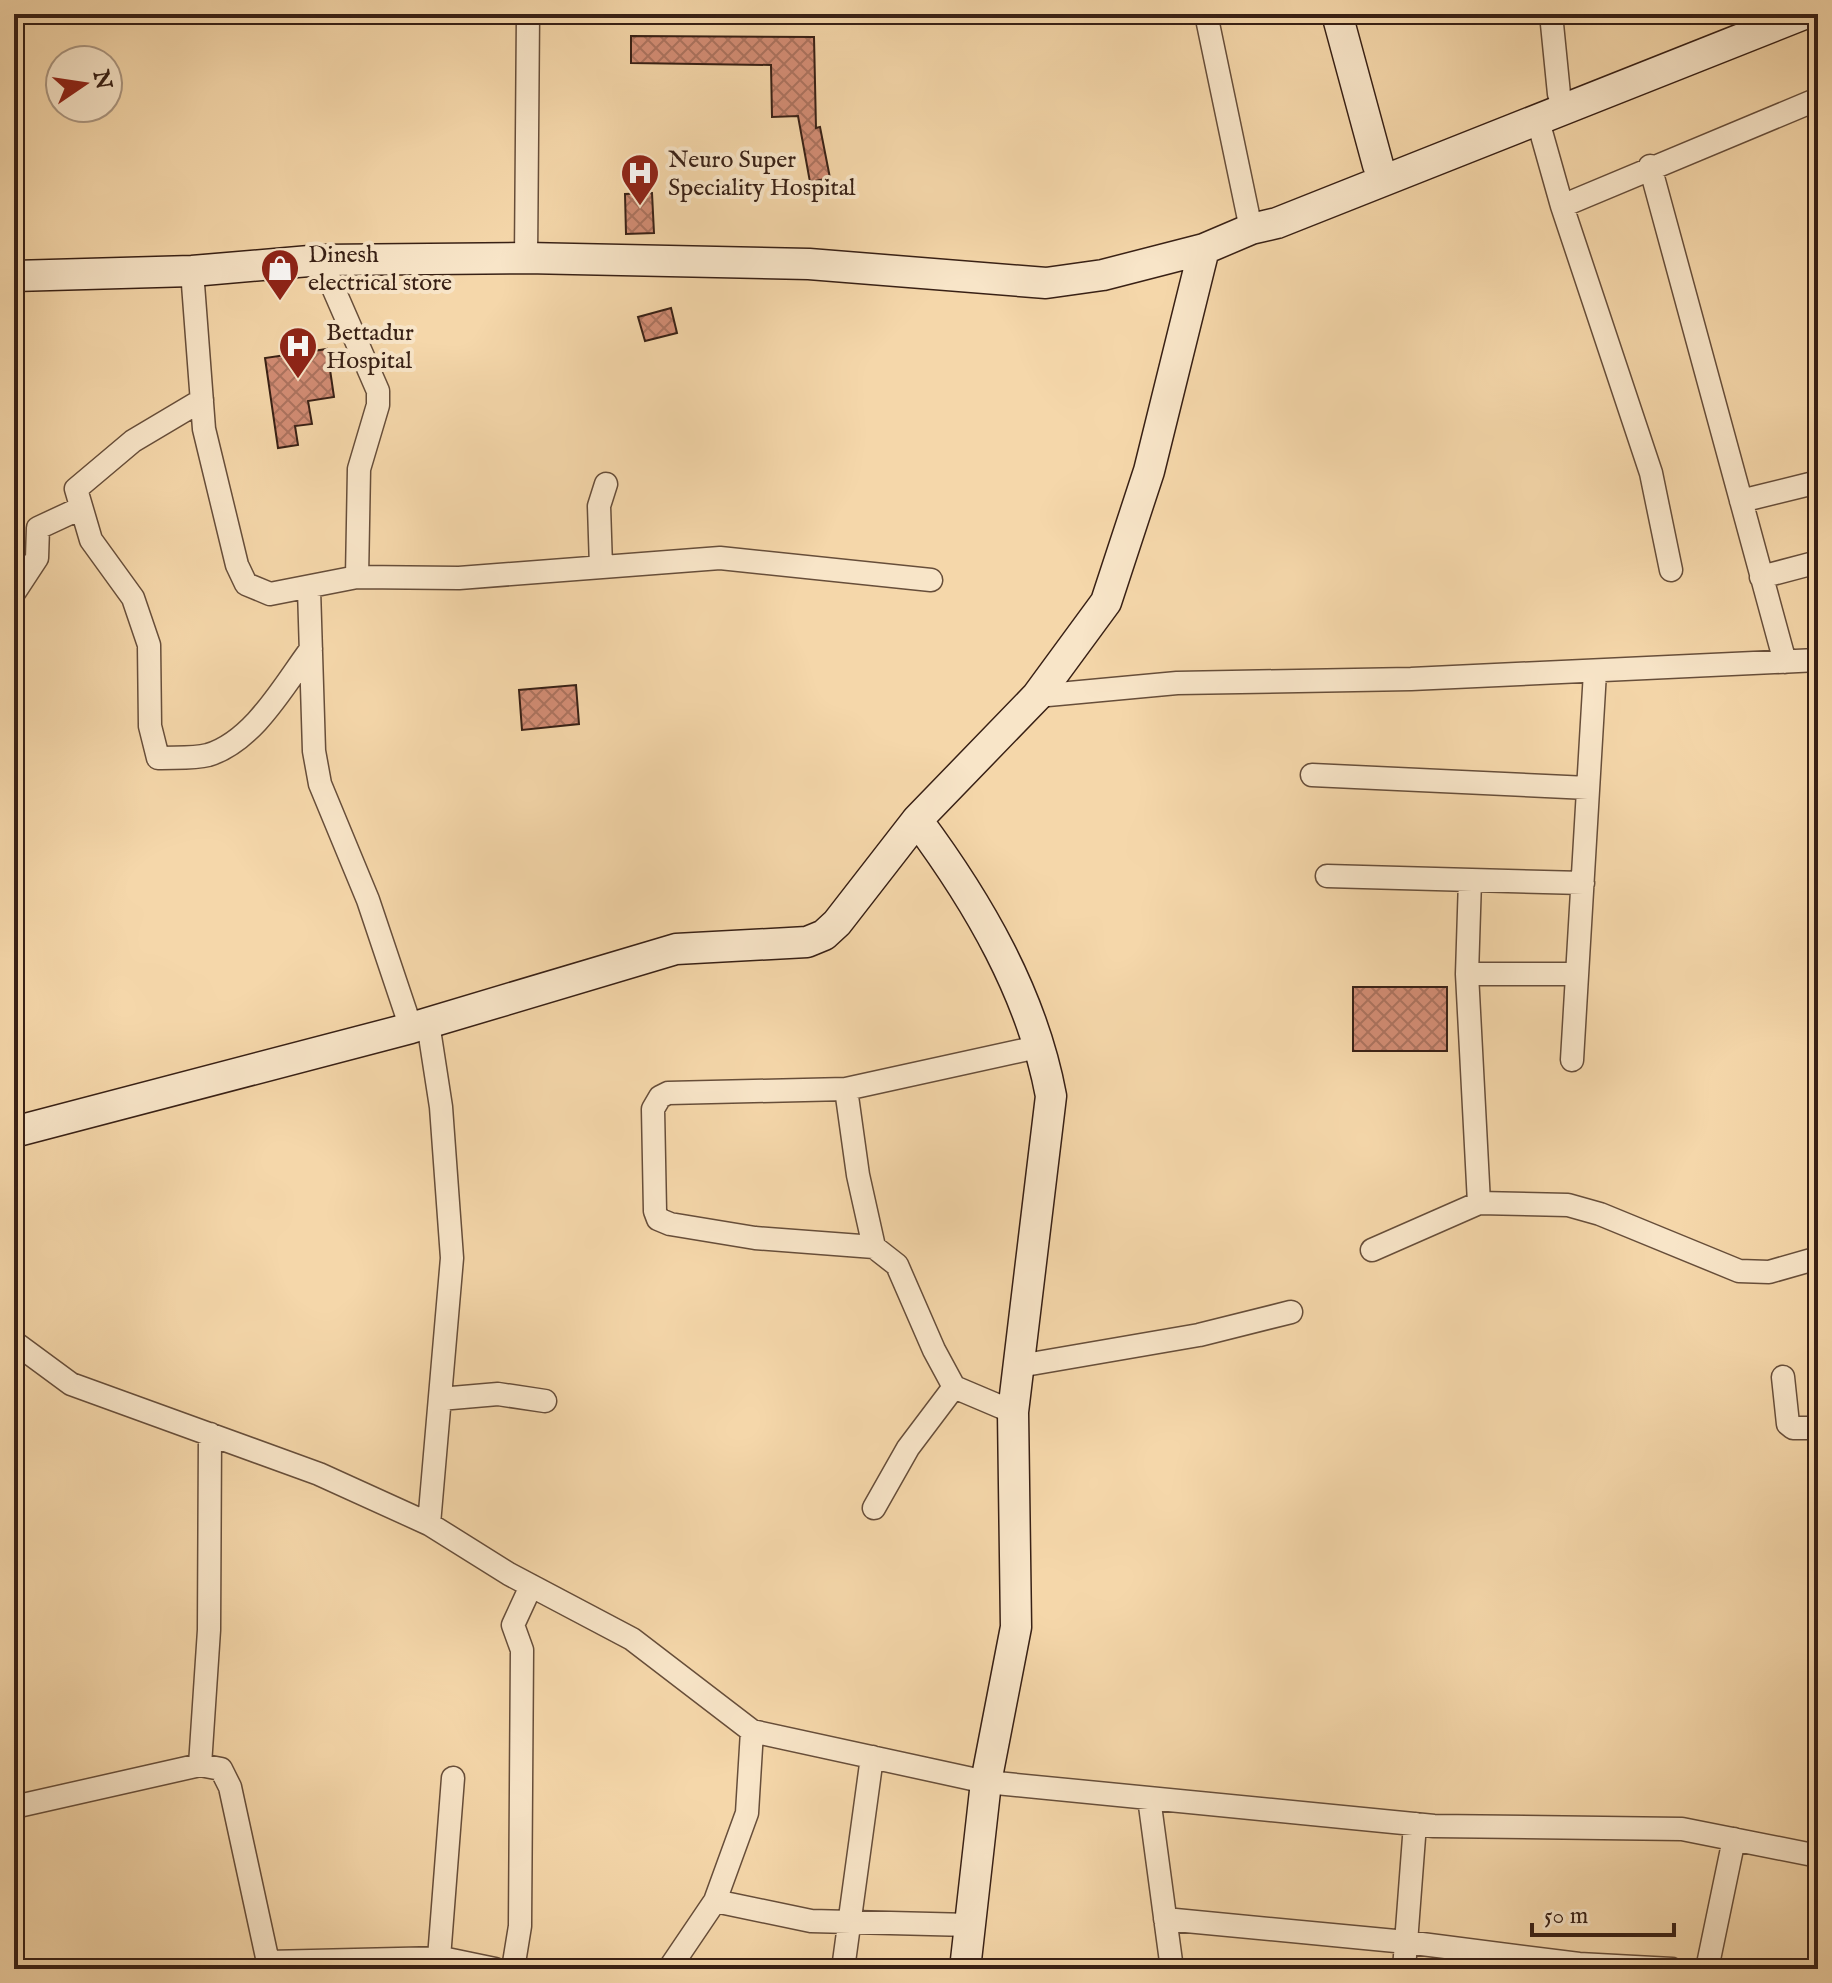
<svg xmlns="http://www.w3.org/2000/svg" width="1832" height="1983" font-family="'IM FELL English',serif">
	<defs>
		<pattern id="building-cross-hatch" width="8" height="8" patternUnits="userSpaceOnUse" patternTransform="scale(2)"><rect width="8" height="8" fill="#d38d75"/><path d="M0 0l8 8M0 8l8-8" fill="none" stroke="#ac735f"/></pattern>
	</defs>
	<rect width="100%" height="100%" fill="#f5d7aa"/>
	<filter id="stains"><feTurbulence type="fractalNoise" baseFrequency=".0025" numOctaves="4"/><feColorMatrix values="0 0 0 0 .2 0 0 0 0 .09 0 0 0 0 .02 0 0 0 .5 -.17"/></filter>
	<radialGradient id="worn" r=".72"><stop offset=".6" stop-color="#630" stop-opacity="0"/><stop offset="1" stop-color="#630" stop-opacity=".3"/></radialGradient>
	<path fill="url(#building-cross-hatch)" stroke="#382015" stroke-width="2" d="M631,36L814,37L816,128L820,127L830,178L810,182L798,116L772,117L771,65L631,63Z
		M652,193L654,233L626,234L625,194Z
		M671,308L677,333L645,341L638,317Z
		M327,349L334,397L308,401L312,424L295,426L298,445L278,448L265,358Z
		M576,685L579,724L522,730L519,690Z
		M1353,987H1447V1051H1353Z"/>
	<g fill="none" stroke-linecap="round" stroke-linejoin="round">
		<g stroke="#674e3a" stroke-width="25">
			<path id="street" d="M1206,14L1251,229
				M1551,14L1559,94
				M1538,121L1562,206L1651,473L1671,570
				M1650,166L1785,662
				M1562,206L1818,99
				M526,258L528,14
				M321,260L378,391V405L359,469L357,577L459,578L720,558L931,580
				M192,271L204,429L237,565L246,584L270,594L357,577
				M202,400L133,441L76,489L91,540L133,598L149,645L150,726L158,758C173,757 193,759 208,755C254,741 284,685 311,649
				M1741,501L1818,482
				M601,567L599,506L606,484
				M1761,577L1818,562
				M309,589L314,751L320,784L368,900L411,1028
				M14,593L37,558L38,528L81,508
				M1037,696L1177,683L1411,679L1818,660
				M1312,775L1588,788
				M1327,876L1583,883
				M1470,880L1467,974L1479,1203
				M1467,974H1577
				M428,1023L441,1107L452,1258L429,1524
				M1572,1060L1595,672
				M846,1089L668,1093L660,1097L653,1109L655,1211L658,1219L670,1224L755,1238L874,1247
				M1372,1250L1479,1203L1568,1205L1600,1214L1739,1271L1769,1272L1818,1258
				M14,1342L71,1384L319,1474L429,1524L509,1574L632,1639L752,1731L747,1813L715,1901L669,1969
				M1019,1366L1199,1335L1291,1312
				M1783,1377L1788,1424L1793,1428H1818
				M440,1399L498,1394L545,1401
				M1013,1412L954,1387L934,1350L897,1265L874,1247L858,1175L846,1089L1042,1046
				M874,1508L908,1448L954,1387
				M752,1731L986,1782L1434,1826L1682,1829L1818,1856
				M200,1765L209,1630L210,1434
				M1149,1798L1172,1969
				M14,1807L200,1765L221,1769L230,1787L268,1962
				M715,1901L811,1921L970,1925
				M1165,1919L1406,1942L1579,1964L1672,1969
				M442,1958H439L453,1778
				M269,1969L268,1962L442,1958L495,1969
				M513,1969L520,1926L522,1650L513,1625L531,1586
				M843,1969L872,1757
				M1404,1969L1415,1824
				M1707,1969L1734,1839"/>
		</g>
		<g stroke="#382015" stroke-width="33">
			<path id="secondary" d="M1337,14L1378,165
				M14,276L192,271L321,260L526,258L809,264L1046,283L1103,275L1204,249L1251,229L1277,223L1804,14
				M14,1132L411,1028L676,949L807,942L824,935L837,923L917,820
				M965,1969L986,1782L1016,1627L1013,1412L1051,1096C1032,994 978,902 917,820L1037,696L1106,602L1149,471L1204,249"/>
		</g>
		<use href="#street" stroke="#f8e5c8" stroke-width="22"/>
		<use href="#secondary" stroke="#f8e5c8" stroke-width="30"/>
	</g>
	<defs>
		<g id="hospital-pin" transform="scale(2)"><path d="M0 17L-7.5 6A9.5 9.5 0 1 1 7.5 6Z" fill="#8f2418" stroke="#f8e5c8"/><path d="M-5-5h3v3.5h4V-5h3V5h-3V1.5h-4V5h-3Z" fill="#fff"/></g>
		<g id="shop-pin" transform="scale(2)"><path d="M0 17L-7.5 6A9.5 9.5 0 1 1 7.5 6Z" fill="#8f2418" stroke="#f8e5c8"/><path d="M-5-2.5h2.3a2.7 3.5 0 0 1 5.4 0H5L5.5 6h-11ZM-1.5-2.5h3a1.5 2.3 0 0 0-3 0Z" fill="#fff"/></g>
	</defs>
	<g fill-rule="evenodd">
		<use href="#hospital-pin" x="640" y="173"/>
		<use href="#shop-pin" x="280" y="268"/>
		<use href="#hospital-pin" x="298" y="346"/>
	</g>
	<g text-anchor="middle" stroke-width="8" stroke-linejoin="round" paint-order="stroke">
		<g font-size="24" fill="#382015" stroke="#f8e5c8" text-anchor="start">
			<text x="668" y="167">Neuro Super<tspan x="668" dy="28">Speciality Hospital</tspan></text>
			<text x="308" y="262">Dinesh<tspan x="308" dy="28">electrical store</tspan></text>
			<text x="326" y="340">Bettadur<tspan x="326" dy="28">Hospital</tspan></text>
		</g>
	</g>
	<rect width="1832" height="1983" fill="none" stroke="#f5d7aa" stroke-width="48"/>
	<rect x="16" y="16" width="1800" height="1951" fill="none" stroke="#382015" stroke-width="4"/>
	<rect x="24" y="24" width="1784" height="1935" fill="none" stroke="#382015" stroke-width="2"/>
	<g transform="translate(84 84) rotate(77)"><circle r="38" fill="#f8e5c8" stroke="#ab9680" stroke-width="2"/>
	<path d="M0-6L14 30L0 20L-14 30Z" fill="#8f2418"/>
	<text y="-12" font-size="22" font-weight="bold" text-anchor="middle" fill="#382015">N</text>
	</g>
	<path d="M1532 1923v12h142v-12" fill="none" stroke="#382015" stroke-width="4"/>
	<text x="1544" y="1923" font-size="24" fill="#382015" stroke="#f8e5c8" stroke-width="6" paint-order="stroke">50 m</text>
	<rect width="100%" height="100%" filter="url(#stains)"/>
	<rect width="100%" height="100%" fill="url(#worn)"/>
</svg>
